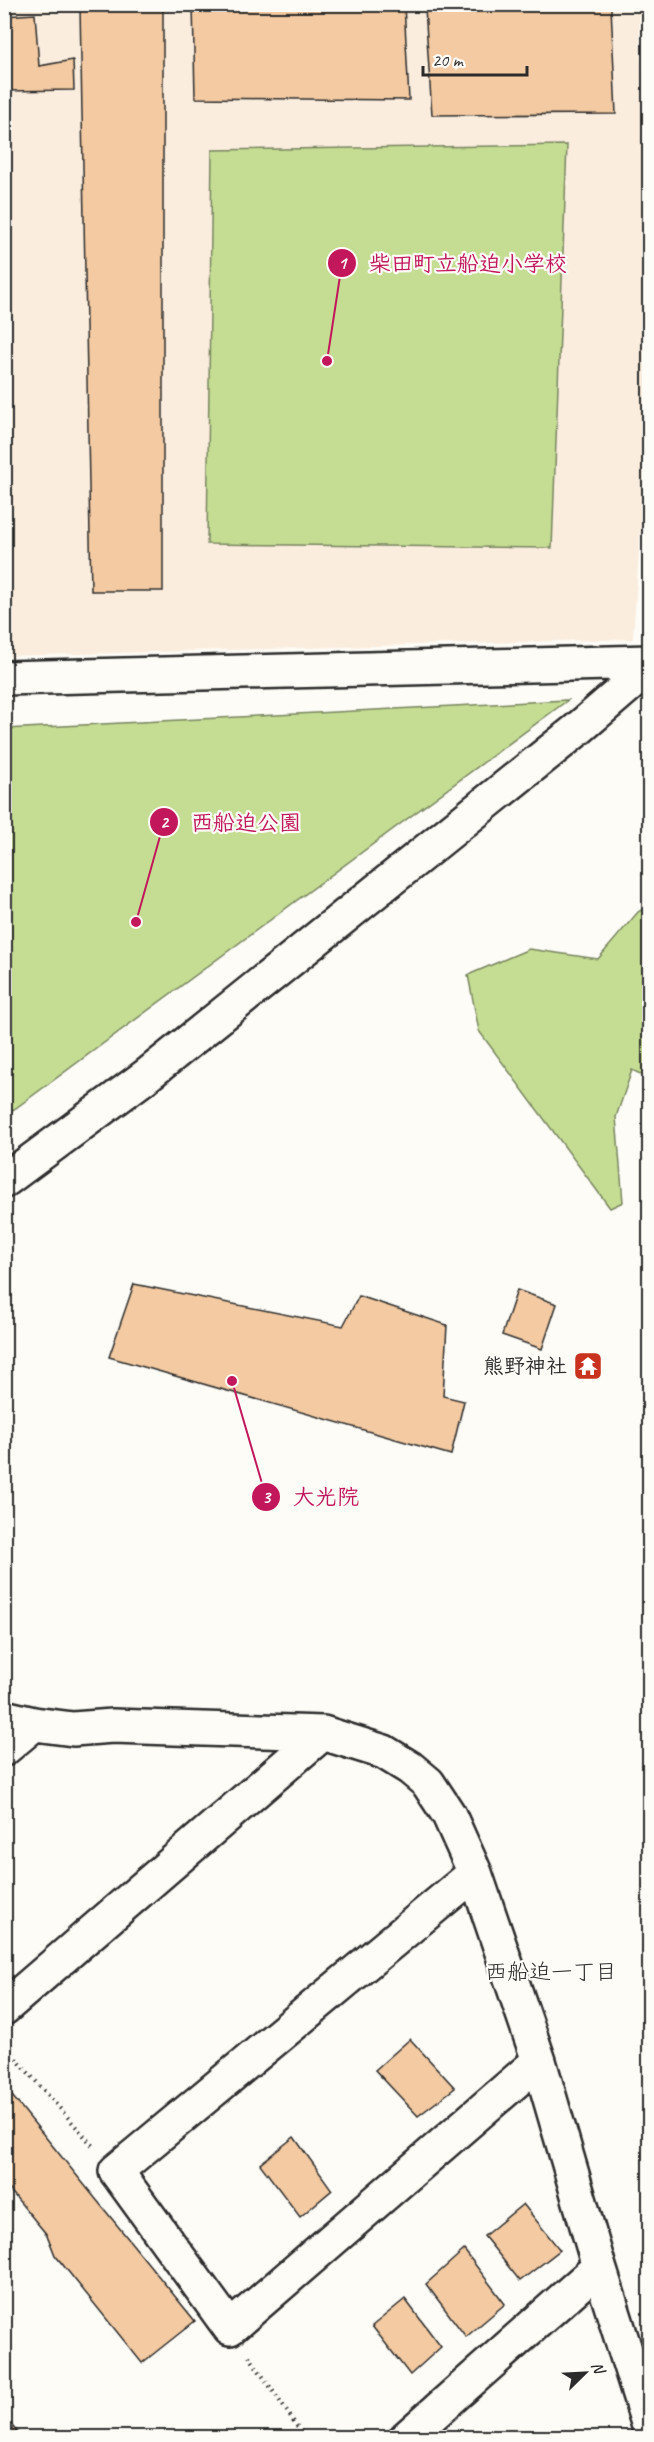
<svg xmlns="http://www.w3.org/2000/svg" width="654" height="2442" font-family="Caveat,'Klee One',sans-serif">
	<rect width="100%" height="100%" fill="#fdfcf7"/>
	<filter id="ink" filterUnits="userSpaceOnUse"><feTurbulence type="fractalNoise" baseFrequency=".0167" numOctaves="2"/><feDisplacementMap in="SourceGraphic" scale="12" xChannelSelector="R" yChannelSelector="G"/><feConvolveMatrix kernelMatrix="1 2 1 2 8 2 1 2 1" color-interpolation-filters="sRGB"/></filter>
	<g filter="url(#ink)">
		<path fill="#faedde" d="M4,5H639L649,330L650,392L633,639L5,656Z"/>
		<path fill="#c5dd93" stroke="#78845f" stroke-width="1.5" d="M567,145L552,548L207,544L212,150Z
			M568,700L5,1116V729Z
			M649,905V1078L632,1070L616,1117L623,1202L610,1208L479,1031L468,975L529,949L598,959L638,912Z"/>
		<path fill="#f3caa2" stroke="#2b2b2b" stroke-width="1.5" d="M106,4H163V591H91L80,7Z
			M193,4H404L409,100L195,98Z
			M611,7L616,114L432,115L425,8Z
			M35,14L39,66L73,60L74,90L4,91V16Z
			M134,1284L343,1326L359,1296L447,1325L443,1396L464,1401L451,1455L109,1357Z
			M517,1290L557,1304L542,1349L502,1335Z
			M410,2039L455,2088L418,2116L375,2070Z
			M4,2086L195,2321L142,2363L55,2255L47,2235L4,2183Z
			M294,2137L332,2190L300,2217L260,2164Z
			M523,2204L560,2250L520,2281L484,2236Z
			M464,2250L505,2304L466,2337L426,2284Z
			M405,2299L441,2347L410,2375L372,2326Z
			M4,2414L22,2438H4Z"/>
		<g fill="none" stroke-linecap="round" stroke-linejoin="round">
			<g stroke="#2b2b2b" stroke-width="38">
				<path id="minor" d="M4,678L650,662
					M4,1181L146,1076L578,729L650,667
					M4,1717L34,1724L73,1729L113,1726L323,1733L384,1752L410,1768L428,1783L449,1815L475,1873L539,2061L599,2267L650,2429
					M4,1749L34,1724
					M475,1873L116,2171L230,2328L539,2061
					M4,2008L323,1733
					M406,2438L599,2267"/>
			</g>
			<path stroke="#2b2b2b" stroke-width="4" stroke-dasharray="1.5 4.5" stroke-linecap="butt" d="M4,2045L93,2146
				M249,2356L305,2438"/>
			<use href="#minor" stroke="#fdfcf7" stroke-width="33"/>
		</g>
	</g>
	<defs>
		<g id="temple-square" transform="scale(1.5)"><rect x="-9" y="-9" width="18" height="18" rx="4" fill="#c8321e" stroke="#fdfcf7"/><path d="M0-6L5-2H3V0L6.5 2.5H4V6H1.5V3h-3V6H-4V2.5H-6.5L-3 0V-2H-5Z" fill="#fff"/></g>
	</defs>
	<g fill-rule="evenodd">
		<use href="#temple-square" x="588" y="1366"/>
	</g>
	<g text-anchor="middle" stroke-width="4.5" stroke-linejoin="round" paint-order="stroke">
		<g font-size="21" font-weight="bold" fill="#2b2b2b" stroke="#fdfcf7" text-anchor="end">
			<text x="567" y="1373">熊野神社</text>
		</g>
		<g font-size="22" fill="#2b2b2b" stroke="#fdfcf7">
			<text x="551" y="1979">西船迫一丁目</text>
		</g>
	</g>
	<path fill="none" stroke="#c2185b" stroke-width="2" d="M327 361L342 263M136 922L164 822M232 1381L266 1497"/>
	<g fill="#c2185b" stroke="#fdfcf7" stroke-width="2">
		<circle cx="327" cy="361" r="6"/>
		<circle cx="136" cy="922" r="6"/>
		<circle cx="232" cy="1381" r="6"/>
		<circle cx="342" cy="263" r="15"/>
		<circle cx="164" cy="822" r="15"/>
		<circle cx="266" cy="1497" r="15"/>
	</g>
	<g font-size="18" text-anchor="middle" font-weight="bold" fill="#fff">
		<text x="342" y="269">1</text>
		<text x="164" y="828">2</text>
		<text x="266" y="1503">3</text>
	</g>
	<g font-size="22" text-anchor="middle" font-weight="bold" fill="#c2185b" stroke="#fdfcf7" stroke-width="4.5" stroke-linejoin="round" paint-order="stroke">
		<text x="468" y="271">柴田町立船迫小学校</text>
		<text x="246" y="830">西船迫公園</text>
		<text x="326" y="1504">大光院</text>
	</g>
	<rect width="654" height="2442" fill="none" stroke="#fdfcf7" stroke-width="24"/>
	<rect x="12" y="12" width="630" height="2418" fill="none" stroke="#2b2b2b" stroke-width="2" filter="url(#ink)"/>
	<g transform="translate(585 2373) rotate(66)" stroke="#fdfcf7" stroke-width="4.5" paint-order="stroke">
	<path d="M0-4.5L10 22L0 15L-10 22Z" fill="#2b2b2b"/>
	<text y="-9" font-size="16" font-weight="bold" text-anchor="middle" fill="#2b2b2b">N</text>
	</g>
	<path d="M423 66v9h104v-9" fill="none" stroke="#2b2b2b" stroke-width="3"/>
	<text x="432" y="66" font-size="18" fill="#2b2b2b" stroke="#fdfcf7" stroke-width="4.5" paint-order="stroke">20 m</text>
</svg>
